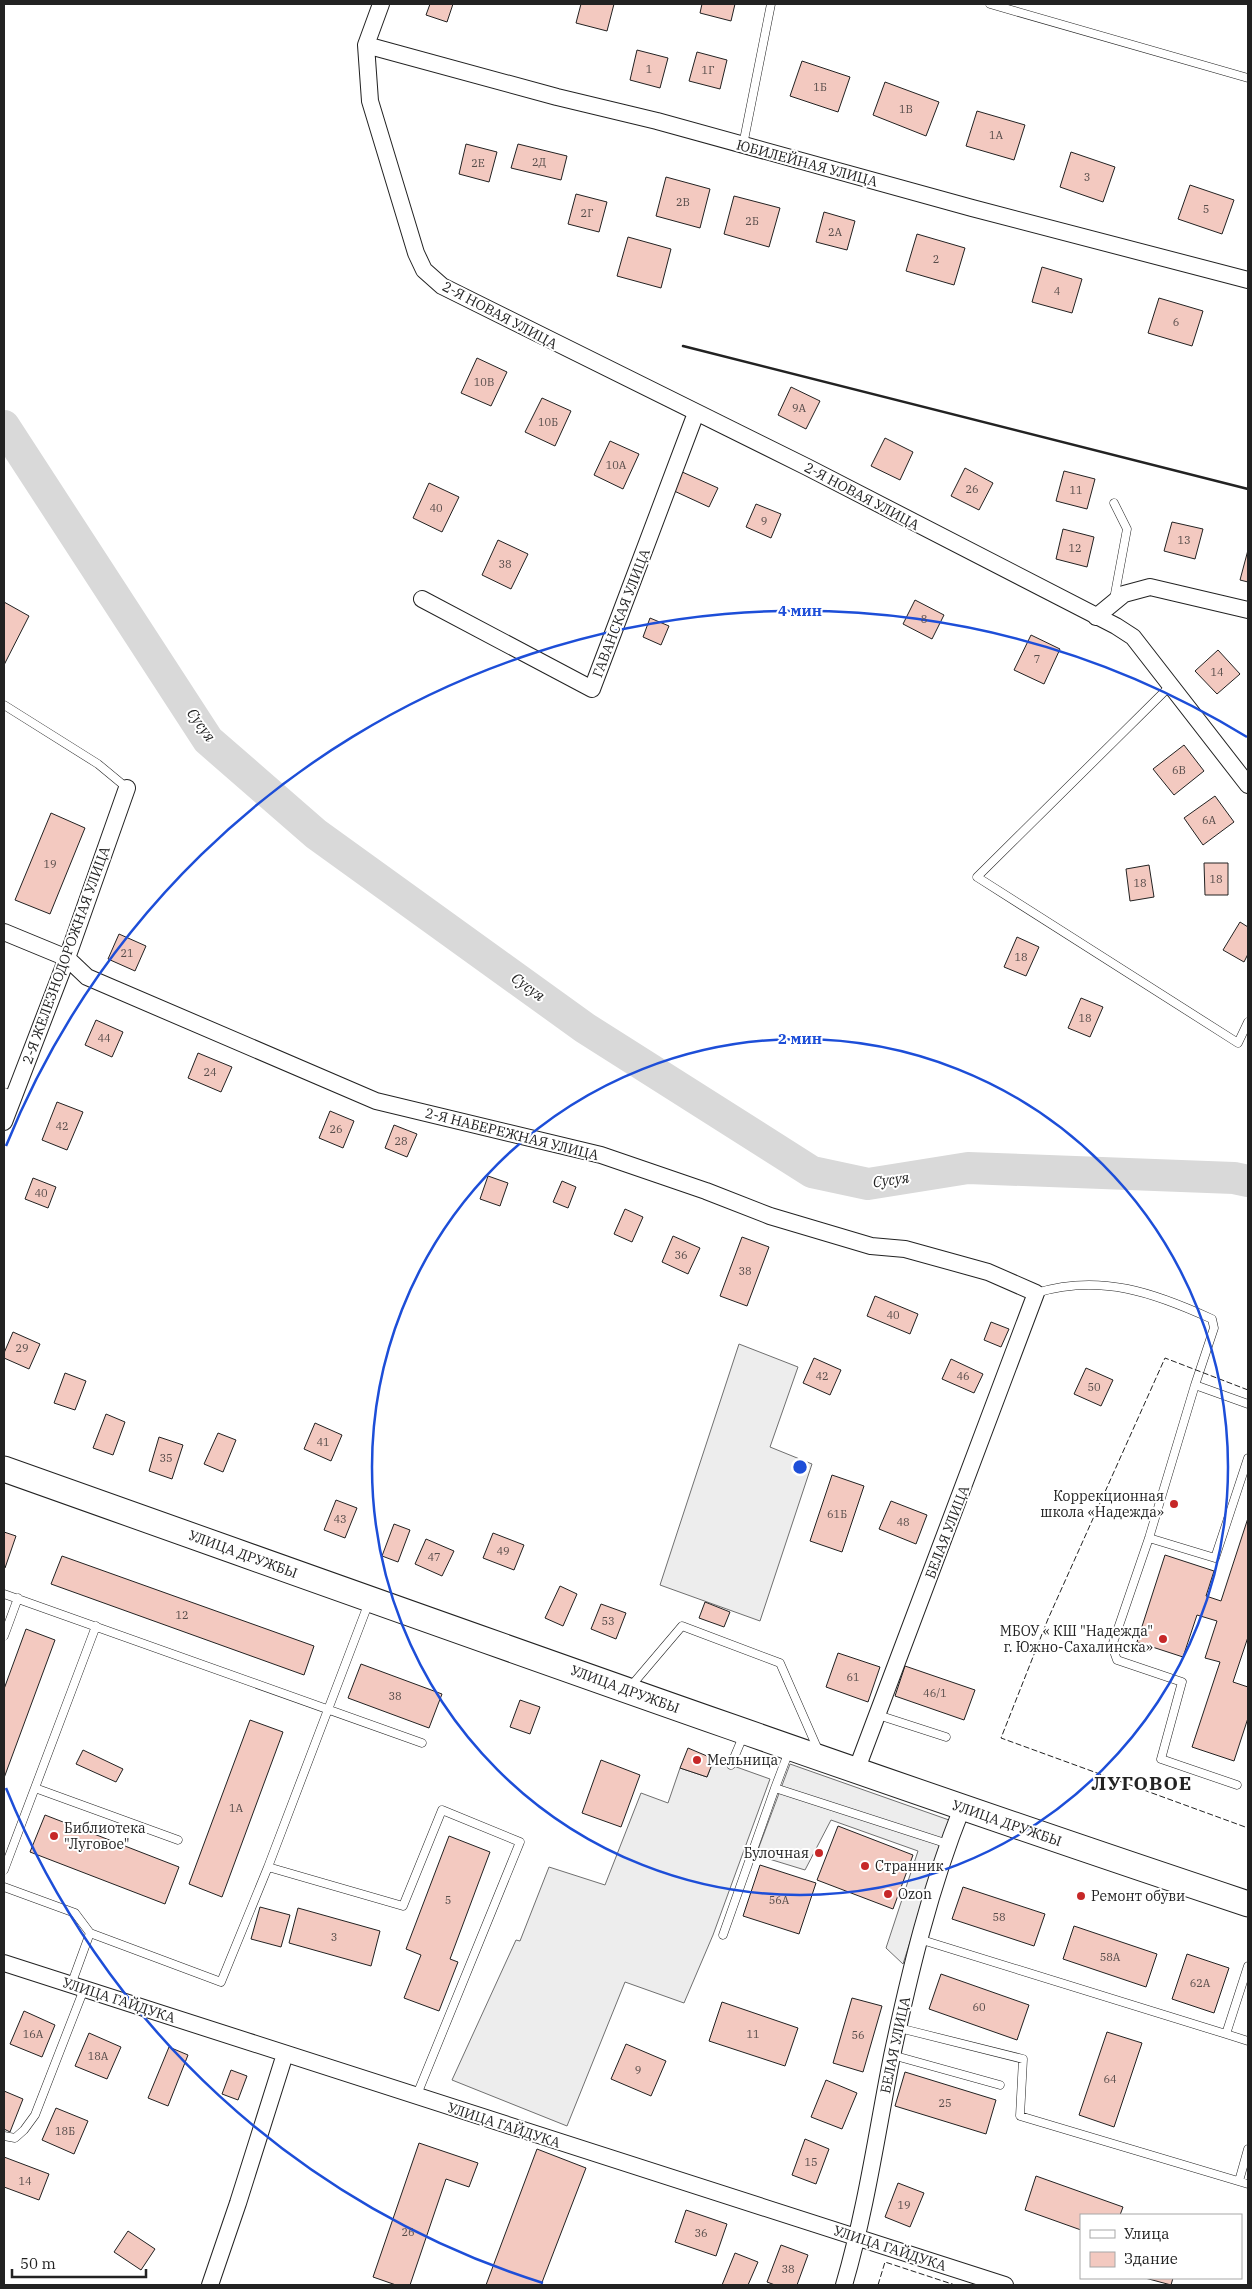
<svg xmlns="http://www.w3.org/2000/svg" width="1252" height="2289" font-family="'IBM Plex Serif',serif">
	<rect width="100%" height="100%" fill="#fff"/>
	<path fill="#ededed" stroke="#6f6f6f" d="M739,1344L798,1367L770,1447L812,1464L760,1621L660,1585Z
		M714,1759L770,1779L713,1935L684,2003L625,1982L567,2126L452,2080L516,1940L520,1941L549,1867L605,1885L641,1793L668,1803L680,1768L707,1777Z
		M790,1764L949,1820L903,1964L886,1948L918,1851L831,1820L805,1870L756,1855Z"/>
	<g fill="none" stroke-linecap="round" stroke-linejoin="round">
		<path stroke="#d9d9d9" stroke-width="32" d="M4,426L208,740L316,834L585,1028L812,1172L868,1184L968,1168L1234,1178L1248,1181"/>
	</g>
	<path fill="#f3c9c0" stroke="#222" d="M430,4H453L447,22L426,15Z
		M581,4H614L607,31L576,23Z
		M702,4H735L731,21L700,13Z
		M637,50L668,58L660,88L630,80Z
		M697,52L727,60L720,89L689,81Z
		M802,61L850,77L838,112L790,96Z
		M885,82L939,102L926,136L873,115Z
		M977,111L1025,125L1014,160L966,146Z
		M466,144L497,152L489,182L459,174Z
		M518,144L567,156L561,180L511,168Z
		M1071,152L1115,167L1103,202L1060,187Z
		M666,177L710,189L700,228L656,216Z
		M1190,185L1234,200L1222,234L1178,219Z
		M576,194L607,202L599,232L568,224Z
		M734,196L780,208L769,247L724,234Z
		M824,212L855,221L847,250L816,242Z
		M917,234L965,248L954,285L906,271Z
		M628,237L671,249L661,288L617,276Z
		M1042,267L1082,279L1072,313L1032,302Z
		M1159,298L1203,311L1192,346L1148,333Z
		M477,358L507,372L491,406L461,393Z
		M791,387L820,401L806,429L778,415Z
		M542,398L571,411L555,446L525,432Z
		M885,438L913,452L900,480L871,466Z
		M610,441L639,454L623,489L594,475Z
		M965,468L993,483L979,510L951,496Z
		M680,471L718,488L709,507L672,490Z
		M1064,471L1095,479L1087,509L1056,501Z
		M429,483L459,497L442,532L413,518Z
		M756,504L781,514L771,538L746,527Z
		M1172,522L1203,529L1195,559L1164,551Z
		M1063,529L1094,537L1087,567L1056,559Z
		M498,540L528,554L511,589L482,575Z
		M1248,550V582L1240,580Z
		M915,600L944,615L932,639L903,624Z
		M4,602L29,616L4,665Z
		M650,618L669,626L661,645L643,637Z
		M1031,635L1060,649L1044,684L1014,670Z
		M1218,650L1240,674L1217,694L1195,671Z
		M1184,745L1204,771L1174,795L1153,769Z
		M1215,796L1234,822L1203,845L1184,818Z
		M51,813L85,828L50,914L15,900Z
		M1204,863H1228V895H1205Z
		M1149,865L1154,897L1130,901L1126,869Z
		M1240,922L1248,927V954L1244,962L1223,950Z
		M119,934L146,946L135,971L108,959Z
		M1017,937L1039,947L1026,976L1004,967Z
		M1081,998L1103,1007L1090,1037L1068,1028Z
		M96,1020L123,1032L112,1057L85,1045Z
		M198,1053L232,1067L221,1092L188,1078Z
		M57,1102L83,1112L67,1150L42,1140Z
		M330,1111L354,1121L343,1148L319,1138Z
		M394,1125L417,1134L407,1157L385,1148Z
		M488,1176L508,1183L500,1206L480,1199Z
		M33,1178L56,1187L48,1208L25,1199Z
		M562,1181L576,1187L568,1208L553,1202Z
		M625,1209L643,1217L632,1242L614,1234Z
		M673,1236L700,1248L688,1274L662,1262Z
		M742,1237L769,1247L747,1306L720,1296Z
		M875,1296L918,1314L910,1334L867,1316Z
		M991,1322L1009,1329L1001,1347L984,1340Z
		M13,1332L40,1344L29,1369L4,1358V1353Z
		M814,1358L841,1370L830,1395L803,1383Z
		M951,1359L983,1374L974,1393L942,1379Z
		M1086,1368L1113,1380L1101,1406L1074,1394Z
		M65,1373L86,1381L75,1410L54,1403Z
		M106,1414L125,1422L113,1455L93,1448Z
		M315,1423L342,1435L331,1461L304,1449Z
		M218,1433L236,1440L223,1472L204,1464Z
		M159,1437L183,1445L172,1479L149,1471Z
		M832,1475L864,1486L842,1552L810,1541Z
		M336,1500L357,1508L345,1538L324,1530Z
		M891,1501L927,1515L916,1544L879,1529Z
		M1248,1518V1637L1233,1682L1248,1687V1718L1234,1761L1192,1747L1220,1662L1205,1658L1217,1621L1197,1615L1183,1657L1137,1642L1165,1555L1214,1571L1206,1596L1221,1601Z
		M394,1524L410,1530L398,1562L382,1556Z
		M4,1532L16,1536L5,1568H4Z
		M493,1533L524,1545L514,1570L483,1558Z
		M426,1539L454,1551L442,1576L415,1564Z
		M62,1556L314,1646L304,1675L51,1584Z
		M560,1586L577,1594L563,1626L545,1618Z
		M705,1602L730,1612L724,1627L699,1618Z
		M601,1604L626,1613L616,1639L591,1629Z
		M26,1629L55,1640L4,1778V1689Z
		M838,1653L880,1667L868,1702L826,1687Z
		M361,1664L442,1694L429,1728L348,1698Z
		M905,1666L975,1690L964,1720L895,1696Z
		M520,1700L540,1707L530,1734L510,1727Z
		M250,1720L283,1732L222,1897L189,1884Z
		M688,1748L714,1759L707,1777L680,1768Z
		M83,1750L123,1769L116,1782L76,1764Z
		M601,1760L640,1775L621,1827L582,1813Z
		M45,1815L179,1867L165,1904L30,1852Z
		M838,1826L913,1855L893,1909L817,1880Z
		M449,1836L490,1852L450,1959L458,1962L439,2011L404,1998L421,1955L406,1949Z
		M760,1865L816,1883L799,1934L743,1916Z
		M963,1887L1045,1914L1034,1946L952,1919Z
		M260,1907L290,1915L281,1947L251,1939Z
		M298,1908L380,1931L371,1966L289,1943Z
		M1074,1926L1157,1954L1146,1987L1063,1959Z
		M1187,1954L1229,1968L1214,2013L1172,1999Z
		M941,1974L1029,2005L1017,2040L929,2009Z
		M852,1998L882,2006L863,2072L833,2063Z
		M722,2002L798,2028L785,2066L709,2041Z
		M24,2011L55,2025L42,2057L10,2044Z
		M1107,2032L1142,2043L1114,2127L1079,2115Z
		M89,2033L121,2047L107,2079L75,2066Z
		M626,2044L666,2061L651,2096L611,2079Z
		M169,2047L188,2055L168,2106L148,2098Z
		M231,2070L247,2076L238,2100L222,2094Z
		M905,2072L996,2100L986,2134L895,2106Z
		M826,2080L857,2093L842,2129L811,2117Z
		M4,2091L23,2099L10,2132L4,2129Z
		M56,2108L88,2121L74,2154L42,2140Z
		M805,2139L829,2149L816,2184L792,2175Z
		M419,2143L478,2163L469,2187L446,2179L410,2285H396L373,2277Z
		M537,2149L586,2168L541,2285H486Z
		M4,2157L49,2174L39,2200L4,2187Z
		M1036,2176L1123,2207L1120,2215H1081V2230L1025,2210Z
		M898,2183L924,2193L910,2227L885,2217Z
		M686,2210L727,2224L716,2256L675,2242Z
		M128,2231L155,2249L141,2270L114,2252Z
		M781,2245L808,2255L797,2285H775L767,2282Z
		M735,2253L758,2262L748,2285H722Z
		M1145,2278H1173L1171,2285Z"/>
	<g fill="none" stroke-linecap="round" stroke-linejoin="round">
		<g stroke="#222" stroke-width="9">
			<path id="service" d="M990,4L1248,78
				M743,145L771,4
				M1114,503L1127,529L1114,599
				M1170,686L977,877L1238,1043L1248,1022
				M4,705L98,764L127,788
				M4,1092L13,1096
				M1036,1293C1100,1273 1155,1293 1212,1319L1214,1328L1195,1385
				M1149,1538L1215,1558L1248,1458
				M4,1594L422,1743
				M369,1602L268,1867L403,1906L442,1810L520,1842L416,2097
				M4,1636L18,1598
				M631,1686L682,1626L780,1663L819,1752
				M878,1715L946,1737
				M789,1751L775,1788L948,1844
				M731,1765L744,1734
				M1237,1785L1161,1759L1182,1682L1117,1660L1112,1646L1149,1538L1195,1385L1248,1404
				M35,1788L178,1840
				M4,1870L96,1626
				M4,1887L75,1913L90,1933
				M723,1935L775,1788
				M919,1939L1226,2034L1248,1966
				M71,1985L90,1933L221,1982L268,1867
				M899,2028L1023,2059L1020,2116L1248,2184
				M1226,2034L1248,2041
				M892,2055L1000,2085
				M4,2136L15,2138L24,2130L35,2115L84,1989
				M1239,2181L1248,2149"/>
		</g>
		<g stroke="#222" stroke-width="18">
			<path id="minor" d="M381,4L366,45L370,101L416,253L424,270L442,286L807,467L1116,626L1133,637L1248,785
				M366,45L557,97L657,121L972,208L1248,280
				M422,599L592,689L696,413
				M1096,617L1124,594L1150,587L1248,610
				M4,932L67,958L87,977L376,1101L601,1155L706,1191L770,1216L871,1246L905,1249L988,1272L1036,1293L856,1771
				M4,1122L67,958L127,788
				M4,1963L1005,2285
				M210,2285L238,2203L285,2054
				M844,2285C866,2210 877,2132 892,2056C910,1971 930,1888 962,1808"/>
		</g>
		<g stroke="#222" stroke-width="27">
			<path id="primary" d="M4,1469C418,1616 831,1765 1248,1904"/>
		</g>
		<use href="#service" stroke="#fff" stroke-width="8"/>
		<use href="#minor" stroke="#fff" stroke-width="16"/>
		<use href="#primary" stroke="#fff" stroke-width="25"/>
		<path stroke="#222" stroke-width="1" stroke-dasharray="6 2.5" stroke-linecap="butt" d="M1248,1390L1165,1358L1048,1619L1001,1738L1248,1828
			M878,2285L885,2262L955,2285"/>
		<path stroke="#222" stroke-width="2.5" d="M683,346L1248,489"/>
	</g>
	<g fill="none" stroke="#1d4ed8" stroke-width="2.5">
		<circle cx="800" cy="1467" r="428"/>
		<path d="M543 2283A856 856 0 0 1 6 1788M6 1146A856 856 0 0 1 1247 737"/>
	</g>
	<g fill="#c62828" stroke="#fff" stroke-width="2">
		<circle cx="1174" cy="1504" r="5"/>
		<circle cx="1163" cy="1639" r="5"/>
		<circle cx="697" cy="1760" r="5"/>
		<circle cx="54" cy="1836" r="5"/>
		<circle cx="819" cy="1853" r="5"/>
		<circle cx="865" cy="1866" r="5"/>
		<circle cx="888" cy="1894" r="5"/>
		<circle cx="1081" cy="1896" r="5"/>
	</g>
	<g text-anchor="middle" stroke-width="4" stroke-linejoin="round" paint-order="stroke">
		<g font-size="11" fill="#564c4a">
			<text x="649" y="73">1</text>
			<text x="708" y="74">1Г</text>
			<text x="820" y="91">1Б</text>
			<text x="906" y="113">1В</text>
			<text x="996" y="139">1А</text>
			<text x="539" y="166">2Д</text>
			<text x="478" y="167">2Е</text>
			<text x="1087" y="181">3</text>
			<text x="683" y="206">2В</text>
			<text x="1206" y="213">5</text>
			<text x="587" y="217">2Г</text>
			<text x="752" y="225">2Б</text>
			<text x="835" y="236">2А</text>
			<text x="936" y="263">2</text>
			<text x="1057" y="295">4</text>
			<text x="1176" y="326">6</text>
			<text x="484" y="386">10В</text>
			<text x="799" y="412">9А</text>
			<text x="548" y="426">10Б</text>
			<text x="616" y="469">10А</text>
			<text x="972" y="493">26</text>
			<text x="1076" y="494">11</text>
			<text x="436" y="512">40</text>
			<text x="764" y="525">9</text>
			<text x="1184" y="544">13</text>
			<text x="1075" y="552">12</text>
			<text x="505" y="568">38</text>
			<text x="924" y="623">8</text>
			<text x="1037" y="663">7</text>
			<text x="1217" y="676">14</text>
			<text x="1179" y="774">6В</text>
			<text x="1209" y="824">6А</text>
			<text x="50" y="868">19</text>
			<text x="1216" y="883">18</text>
			<text x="1140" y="887">18</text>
			<text x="127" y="957">21</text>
			<text x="1021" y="961">18</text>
			<text x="1085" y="1022">18</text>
			<text x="104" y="1042">44</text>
			<text x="210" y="1076">24</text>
			<text x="62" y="1130">42</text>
			<text x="336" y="1133">26</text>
			<text x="401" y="1145">28</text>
			<text x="41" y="1197">40</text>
			<text x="681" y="1259">36</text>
			<text x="745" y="1275">38</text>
			<text x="893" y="1319">40</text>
			<text x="22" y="1352">29</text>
			<text x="822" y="1380">42</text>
			<text x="963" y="1380">46</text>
			<text x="1094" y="1391">50</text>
			<text x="323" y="1446">41</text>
			<text x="166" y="1462">35</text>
			<text x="837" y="1518">61Б</text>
			<text x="340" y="1523">43</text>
			<text x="903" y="1526">48</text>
			<text x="503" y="1555">49</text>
			<text x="434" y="1561">47</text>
			<text x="182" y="1619">12</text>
			<text x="608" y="1625">53</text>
			<text x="853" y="1681">61</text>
			<text x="935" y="1697">46/1</text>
			<text x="395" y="1700">38</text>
			<text x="236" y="1812">1А</text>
			<text x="448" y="1904">5</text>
			<text x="779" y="1904">56А</text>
			<text x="999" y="1921">58</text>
			<text x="334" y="1941">3</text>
			<text x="1110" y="1961">58А</text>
			<text x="1200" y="1987">62А</text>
			<text x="979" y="2011">60</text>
			<text x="33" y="2038">16А</text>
			<text x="753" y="2038">11</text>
			<text x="858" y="2039">56</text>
			<text x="98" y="2060">18А</text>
			<text x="638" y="2074">9</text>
			<text x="1110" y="2083">64</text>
			<text x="945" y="2107">25</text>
			<text x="65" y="2135">18Б</text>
			<text x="811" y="2166">15</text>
			<text x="25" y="2185">14</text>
			<text x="904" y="2209">19</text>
			<text x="408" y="2236">26</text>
			<text x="701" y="2237">36</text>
			<text x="788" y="2273">38</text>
		</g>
		<g font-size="14" fill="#222" stroke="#fff">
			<text transform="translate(807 163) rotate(15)" y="5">ЮБИЛЕЙНАЯ УЛИЦА</text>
			<text transform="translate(500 315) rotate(28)" y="5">2-Я НОВАЯ УЛИЦА</text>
			<text transform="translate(862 496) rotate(28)" y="5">2-Я НОВАЯ УЛИЦА</text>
			<text transform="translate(621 613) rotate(-69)" y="5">ГАВАНСКАЯ УЛИЦА</text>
			<text transform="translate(66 955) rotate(-70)" y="5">2-Я ЖЕЛЕЗНОДОРОЖНАЯ УЛИЦА</text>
			<text transform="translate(512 1134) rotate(14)" y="5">2-Я НАБЕРЕЖНАЯ УЛИЦА</text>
			<text transform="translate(947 1532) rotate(-69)" y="5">БЕЛАЯ УЛИЦА</text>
			<text transform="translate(243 1554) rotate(20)" y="5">УЛИЦА ДРУЖБЫ</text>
			<text transform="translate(625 1689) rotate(20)" y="5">УЛИЦА ДРУЖБЫ</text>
			<text transform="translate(1007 1823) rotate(19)" y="5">УЛИЦА ДРУЖБЫ</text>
			<text transform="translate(119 2000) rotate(18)" y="5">УЛИЦА ГАЙДУКА</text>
			<text transform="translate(895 2045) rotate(-78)" y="5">БЕЛАЯ УЛИЦА</text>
			<text transform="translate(504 2125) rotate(18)" y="5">УЛИЦА ГАЙДУКА</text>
			<text transform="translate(890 2248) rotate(18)" y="5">УЛИЦА ГАЙДУКА</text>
		</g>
		<g font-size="14" fill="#222" stroke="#fff" text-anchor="start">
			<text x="1164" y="1501" text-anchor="end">Коррекционная<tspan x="1164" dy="16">школа «Надежда»</tspan></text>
			<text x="1153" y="1636" text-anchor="end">МБОУ « КШ "Надежда"<tspan x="1153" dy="16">г. Южно-Сахалинска»</tspan></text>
			<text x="707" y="1765">Мельница</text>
			<text x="64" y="1833">Библиотека<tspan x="64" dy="16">"Луговое"</tspan></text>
			<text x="809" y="1858" text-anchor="end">Булочная</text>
			<text x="875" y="1871">Странник</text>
			<text x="898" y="1899">Ozon</text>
			<text x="1091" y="1901">Ремонт обуви</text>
		</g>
		<g font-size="15" font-style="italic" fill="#222" stroke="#fff">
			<text transform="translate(201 725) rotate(54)" y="5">Сусуя</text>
			<text transform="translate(528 987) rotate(36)" y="5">Сусуя</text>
			<text transform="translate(891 1180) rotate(-8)" y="5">Сусуя</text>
		</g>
		<g font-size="19" font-weight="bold" letter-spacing="1" fill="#222" stroke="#fff">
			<text x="1142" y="1790">ЛУГОВОЕ</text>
		</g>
	</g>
	<circle cx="800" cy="1467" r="8" fill="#1d4ed8" stroke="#fff" stroke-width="2.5"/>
	<g font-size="15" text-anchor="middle" font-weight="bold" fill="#1d4ed8" stroke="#fff" stroke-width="4" stroke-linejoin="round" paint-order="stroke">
		<text x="800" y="616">4 мин</text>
		<text x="800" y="1044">2 мин</text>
	</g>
	<rect width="1252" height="2289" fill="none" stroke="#222222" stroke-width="10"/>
	<rect x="1080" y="2214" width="162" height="65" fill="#ffffff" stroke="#a7a7a7"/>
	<rect x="1090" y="2230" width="25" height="8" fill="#ffffff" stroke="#a7a7a7"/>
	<text x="1124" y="2239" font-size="15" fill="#222222">Улица</text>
	<rect x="1090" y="2252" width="25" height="15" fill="#f3c9c0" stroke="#a7a7a7"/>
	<text x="1124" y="2264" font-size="15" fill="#222222">Здание</text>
	<path d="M12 2269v8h134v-8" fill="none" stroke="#222222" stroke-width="2.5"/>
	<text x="20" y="2269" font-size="15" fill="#222222" stroke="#ffffff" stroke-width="4" paint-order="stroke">50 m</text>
</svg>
